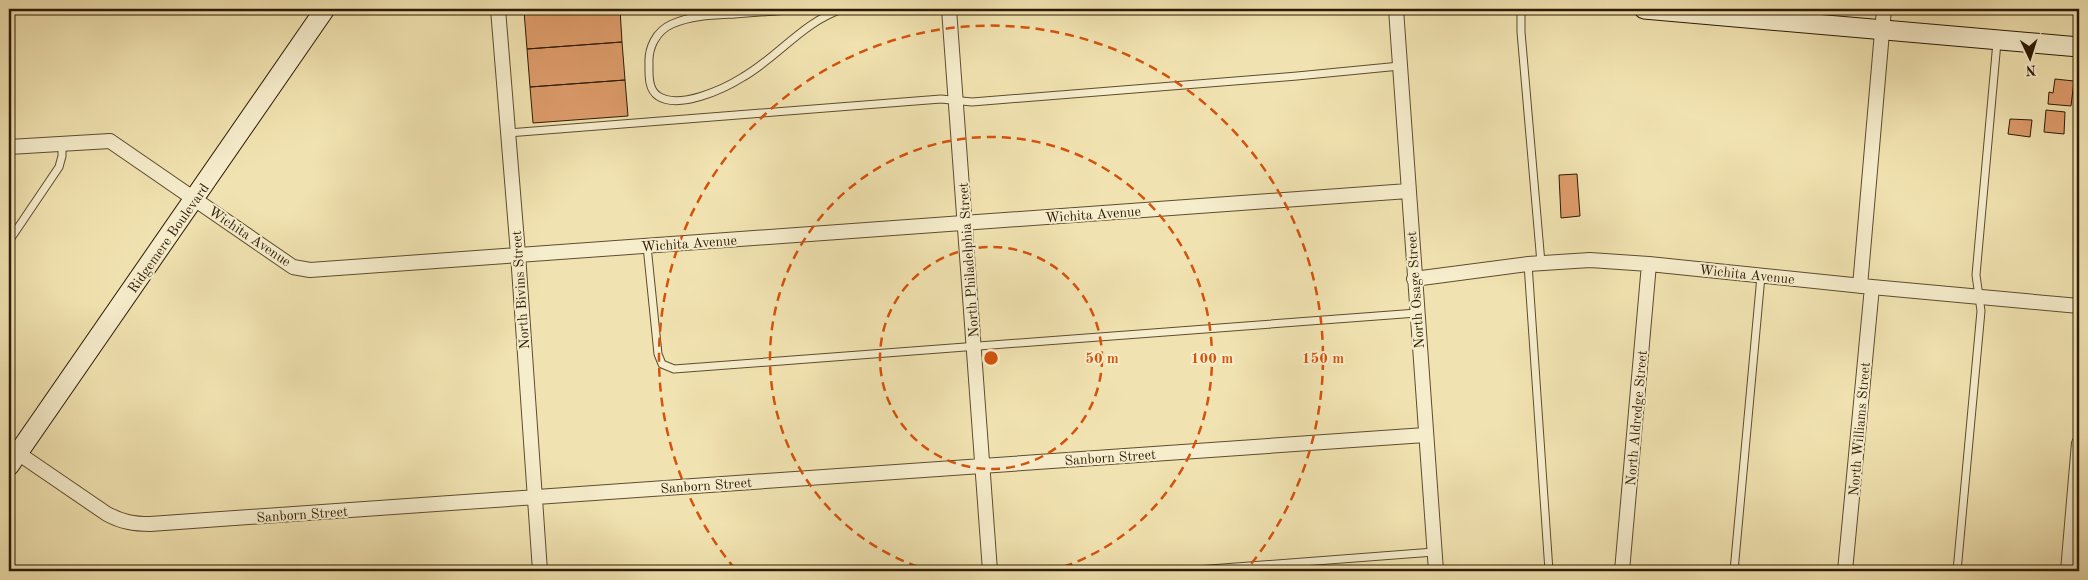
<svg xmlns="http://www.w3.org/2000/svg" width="2088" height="580" font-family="'Old Standard TT',serif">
	<rect width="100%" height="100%" fill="#f1e3b1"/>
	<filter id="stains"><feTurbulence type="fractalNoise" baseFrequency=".004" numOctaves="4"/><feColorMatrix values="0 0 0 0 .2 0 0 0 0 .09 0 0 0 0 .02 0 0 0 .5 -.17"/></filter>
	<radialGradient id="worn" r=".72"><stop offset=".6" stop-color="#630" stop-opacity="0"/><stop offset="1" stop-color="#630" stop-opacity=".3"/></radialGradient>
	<path fill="#de9b6a" stroke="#2c1a04" d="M564,9H620L622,42L527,49L524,11Z
		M622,42L625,80L530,87L527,49Z
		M2055,79L2074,81L2071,106L2048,104L2049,92L2053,93Z
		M625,80L628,116L533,123L530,87Z
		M2046,110L2065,112L2064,134L2044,132Z
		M2010,119L2032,120L2030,137L2008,134Z
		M1577,174L1580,216L1561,218L1559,175Z"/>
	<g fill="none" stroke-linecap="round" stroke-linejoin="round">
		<g stroke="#5d4c2f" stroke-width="9">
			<path id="lane" d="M811,9C786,10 760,12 735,14C714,15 692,15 672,24C656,31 648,48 649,64C649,75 648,89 658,96C679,110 724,89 743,77C778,57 804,21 843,9
				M1521,9V32L1541,263
				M507,133L941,99L972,102L1297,76L1400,66
				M9,241L59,167L62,156V143
				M647,246L658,354L662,364L674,369L1417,313
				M1528,264L1549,571
				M1183,571L1434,552
				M1734,571L1761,276
				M1957,571L1981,311L1976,275L1997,42"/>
		</g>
		<g stroke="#5d4c2f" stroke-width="16">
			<path id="street" d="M498,9L518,254L540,571
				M949,9L990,571
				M1396,9L1436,571
				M9,147L110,141L293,267L310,270L1408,191
				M1414,279L1528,264L1590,260L1649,264L1872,287L2079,306
				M1860,286L1884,9
				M9,447L107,514C122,522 134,524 150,524L1425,435
				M1622,571L1649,264
				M1845,571L1872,287
				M2068,571L2079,443"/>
		</g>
		<g stroke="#2c1a04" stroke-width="21">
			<path id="secondary" d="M1644,9L2079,47
				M9,466L325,9"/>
		</g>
		<use href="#lane" stroke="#f6edcc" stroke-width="7"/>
		<use href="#street" stroke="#f6edcc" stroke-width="14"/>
		<use href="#secondary" stroke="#f6edcc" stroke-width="19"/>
	</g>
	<g fill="none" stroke="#d5530b" stroke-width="2.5" stroke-dasharray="9 6">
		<circle cx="991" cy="358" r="111"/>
		<path d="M932 571A221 221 0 1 1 1050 571"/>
		<path d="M735 569A332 332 0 1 1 1247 569"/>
	</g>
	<g text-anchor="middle" stroke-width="4" stroke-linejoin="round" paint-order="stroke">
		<g font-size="14" fill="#2c1a04" stroke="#f6edcc">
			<text transform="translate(1093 214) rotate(-4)" y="5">Wichita Avenue</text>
			<text transform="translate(250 236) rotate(34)" y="5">Wichita Avenue</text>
			<text transform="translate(168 238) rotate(-55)" y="5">Ridgemere Boulevard</text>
			<text transform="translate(689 243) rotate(-4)" y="5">Wichita Avenue</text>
			<text transform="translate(968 260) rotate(-94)" y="5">North Philadelphia Street</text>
			<text transform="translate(1747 274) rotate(6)" y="5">Wichita Avenue</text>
			<text transform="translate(520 290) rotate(-94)" y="5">North Bivins Street</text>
			<text transform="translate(1415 290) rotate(-94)" y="5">North Osage Street</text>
			<text transform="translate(1636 418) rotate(-85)" y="5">North Aldredge Street</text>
			<text transform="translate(1859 429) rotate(-85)" y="5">North Williams Street</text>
			<text transform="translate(1110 457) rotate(-4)" y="5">Sanborn Street</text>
			<text transform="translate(706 485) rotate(-4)" y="5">Sanborn Street</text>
			<text transform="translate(302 514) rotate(-4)" y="5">Sanborn Street</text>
		</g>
	</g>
	<circle cx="991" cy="358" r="8" fill="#d5530b" stroke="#f6edcc" stroke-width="2.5"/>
	<g font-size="15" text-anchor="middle" font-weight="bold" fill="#d5530b" stroke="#f6edcc" stroke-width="4" stroke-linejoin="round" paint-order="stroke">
		<text x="1102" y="363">50 m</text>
		<text x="1212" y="363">100 m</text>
		<text x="1323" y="363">150 m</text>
	</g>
	<rect width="2088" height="580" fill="none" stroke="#f1e3b1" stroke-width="30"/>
	<rect x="10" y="10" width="2068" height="560" fill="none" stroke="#2c1a04" stroke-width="2.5"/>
	<rect x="15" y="15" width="2058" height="550" fill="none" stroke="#2c1a04"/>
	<g transform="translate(2030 58) rotate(176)" stroke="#f6edcc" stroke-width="4" paint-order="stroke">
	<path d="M0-4L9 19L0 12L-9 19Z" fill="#2c1a04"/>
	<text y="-8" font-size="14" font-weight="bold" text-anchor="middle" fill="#2c1a04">N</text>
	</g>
	<rect width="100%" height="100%" filter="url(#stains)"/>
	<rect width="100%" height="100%" fill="url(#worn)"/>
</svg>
